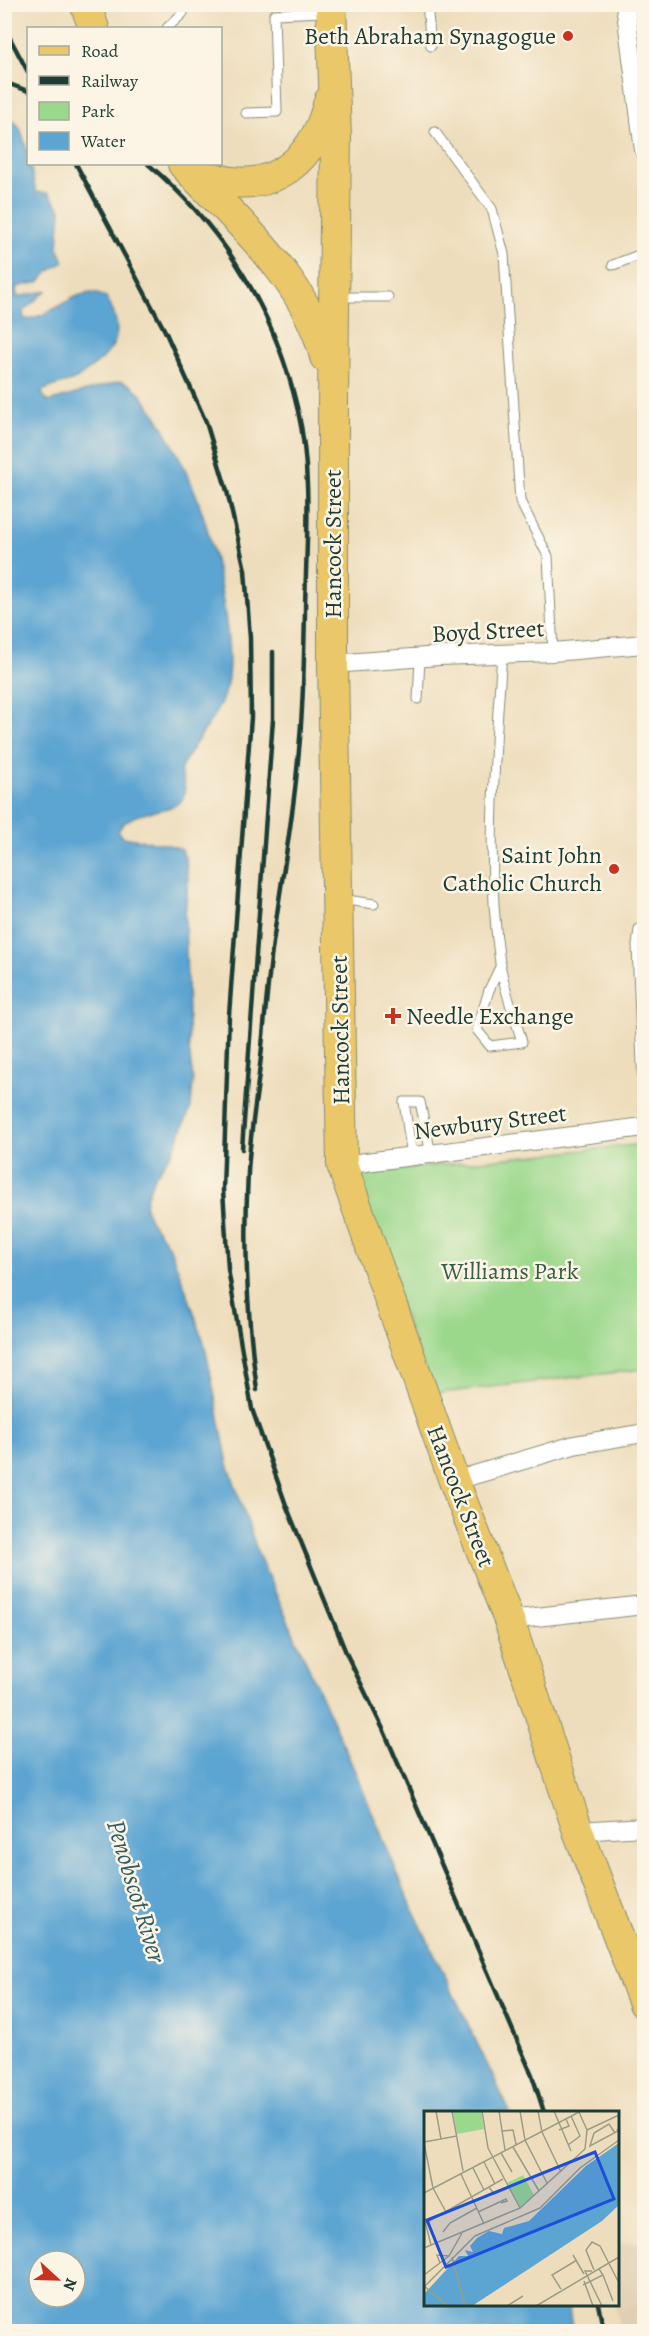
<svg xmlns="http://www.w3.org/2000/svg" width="649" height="2336" font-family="Alegreya,serif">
	<rect width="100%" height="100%" fill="#fcf5e5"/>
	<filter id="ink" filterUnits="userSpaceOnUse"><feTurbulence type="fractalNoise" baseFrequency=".0167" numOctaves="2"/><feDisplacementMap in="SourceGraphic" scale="12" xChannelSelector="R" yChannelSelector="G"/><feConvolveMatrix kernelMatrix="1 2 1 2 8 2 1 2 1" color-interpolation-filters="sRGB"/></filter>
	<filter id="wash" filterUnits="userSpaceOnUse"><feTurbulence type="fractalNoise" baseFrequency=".008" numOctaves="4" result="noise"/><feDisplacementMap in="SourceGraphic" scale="24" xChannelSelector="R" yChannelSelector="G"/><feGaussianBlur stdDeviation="1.35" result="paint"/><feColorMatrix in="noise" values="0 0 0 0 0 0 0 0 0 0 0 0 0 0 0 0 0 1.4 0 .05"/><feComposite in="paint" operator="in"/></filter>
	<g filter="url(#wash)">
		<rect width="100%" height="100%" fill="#eeddbc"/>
		<path fill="#e0cfb2" d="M644,2241V2331H621L614,2305L618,2304V2244Z"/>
		<path fill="#9bd88c" stroke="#5d8a60" stroke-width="1.5" d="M644,1144V1369L432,1394L353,1174Z"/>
		<path fill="#5ca4d2" stroke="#3e7083" stroke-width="1.5" fill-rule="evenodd" d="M5,116C8,118 13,121 17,124C25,132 32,177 36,192L48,193L61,210L58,247L64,262L49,271L39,282L16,287L17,297L46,291L23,311L24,319C49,319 67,294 92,293C96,293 102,296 106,297C124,328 120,347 91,368C86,371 81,376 76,379C65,384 52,385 41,392L48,402L121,381C125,383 130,384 133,387C156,406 191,477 200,506C214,547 238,652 225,691C216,721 192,742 180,771C204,826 131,798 118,832L123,837L169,845L181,849L186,860L188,880L185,916L189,1049L193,1080L191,1107L174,1149L154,1177L146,1198L145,1207L150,1220L170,1248L191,1304L205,1346L228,1464L259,1556L357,1776L409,1901L510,2112H426V2304L568,2305L573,2331H5ZM39,2261H75V2297H39Z"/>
	</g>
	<g filter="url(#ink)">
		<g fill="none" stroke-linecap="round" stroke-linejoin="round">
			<g stroke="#868d78" stroke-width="11">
				<path id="service" d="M427,4L431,46
					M167,28L183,13L184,4
					M246,113L277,112L274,14L326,12
					M435,132L492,209L504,254L520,501L548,556L553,652
					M613,265L644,253
					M339,297H388
					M418,699L420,659
					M340,899L374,904
					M644,926L639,929L637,946L644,1110
					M501,965L489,990L477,1030L490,1046L522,1042C515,1017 504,990 500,963C485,860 495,757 502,653
					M412,1156L404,1102H420L431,1154"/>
			</g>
			<g stroke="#868d78" stroke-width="20">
				<path id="minor" d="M625,4L644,150
					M333,664L439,656L553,652L644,644
					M342,1165L644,1127
					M454,1481L574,1445L644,1433
					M509,1620L644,1605
					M578,1831L644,1827"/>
			</g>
			<g stroke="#868d78" stroke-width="32">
				<path id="primary" d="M85,4L94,28
					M331,4L336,137L333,401V664L342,1165L454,1481L509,1620L578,1831L644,2003
					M183,164C236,221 306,278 325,357
					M192,168C257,204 313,170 329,101"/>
			</g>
			<use href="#service" stroke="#fff" stroke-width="9"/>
			<use href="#minor" stroke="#fff" stroke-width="18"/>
			<use href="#primary" stroke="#eac769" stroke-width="30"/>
			<path stroke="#1f3d34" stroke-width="4.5" d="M4,27L28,72
				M4,82L28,91
				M76,164L165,331L206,422L227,491L245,570L250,638L251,717L229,1015L223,1190L228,1269L252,1409L286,1505L347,1655L384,1731L532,2075L544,2112
				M148,164C226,230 275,311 298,411C313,476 306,544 305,610C304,663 303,717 297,770C292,826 281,881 274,936C268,976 265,1017 261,1057C257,1095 250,1134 248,1172C244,1245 247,1317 257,1390
				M242,1149L273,719V652
				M598,2304L604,2332"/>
		</g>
	</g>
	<g fill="#c8321e" stroke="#fcf5e5" stroke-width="2">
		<circle cx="568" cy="36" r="6"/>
		<circle cx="614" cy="869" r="6"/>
		<path d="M390 1007h6v6h6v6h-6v6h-6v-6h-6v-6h6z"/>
	</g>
	<g text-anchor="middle" stroke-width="5" stroke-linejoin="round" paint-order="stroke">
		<g font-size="24" fill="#1f3d34" stroke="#fcf5e5" text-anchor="end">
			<text x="556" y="44">Beth Abraham Synagogue</text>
			<text x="602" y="863">Saint John<tspan x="602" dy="28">Catholic Church</tspan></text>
			<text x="406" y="1024" text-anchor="start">Needle Exchange</text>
		</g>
		<g font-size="24" fill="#1f3d34" stroke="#fcf5e5">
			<text transform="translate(333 544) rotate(-90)" y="8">Hancock Street</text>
			<text transform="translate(488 631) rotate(-3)" y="8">Boyd Street</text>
			<text transform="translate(340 1030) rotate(-91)" y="8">Hancock Street</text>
			<text transform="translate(490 1122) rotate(-7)" y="8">Newbury Street</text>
			<text transform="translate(461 1496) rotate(69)" y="8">Hancock Street</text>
		</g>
		<g font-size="24" fill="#385c46" stroke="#fcf5e5">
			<text x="510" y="1279">Williams Park</text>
		</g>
		<g font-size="26" font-style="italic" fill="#315c63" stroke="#fcf5e5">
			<text transform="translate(137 1891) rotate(73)" y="9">Penobscot River</text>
		</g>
	</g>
	<g transform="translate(424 2111)">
		<rect width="195" height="195" fill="#eeddbc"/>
		<path d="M29,0H57L60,18L33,23ZM99,64L110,84L96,96L83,72Z" fill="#9bd88c"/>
		<path d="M195,32V94L178,110L48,195H0V183L35,145H44L41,139L49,141L46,135L53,127L65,120L78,123L80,117L105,110L162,55Z" fill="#5ca4d2"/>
		<path fill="none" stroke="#9b9d86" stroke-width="1.5" d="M12,0L17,28M28,0L39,60M58,0L64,37L96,97M75,0L81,39M96,0L101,29L123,72M114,0L118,21L137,61M130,0L147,40M135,19L145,15L142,8M163,19L195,4M78,20L89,19L92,33M191,22L185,13L170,22L166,35L194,20L193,18M0,31L33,25M0,32L9,77L22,101M144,34L156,25L147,5M89,36L115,80M77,42L88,61M60,51L71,73M49,57L60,79M37,63L60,113M65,76L70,83L84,77M0,82L157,0M54,101L82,88L83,90L77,92M0,106L7,134M0,113L79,68M19,121L26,112L53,97M0,137L96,97L161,38L163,19L155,1M149,144L160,163M28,146L41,195M16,152L13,144L25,145M170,159L162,139L168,131L176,135L195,172M168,160H161L178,195M0,164L25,145L38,122M179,164L189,190M160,170L169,195M159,174L179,164L175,158M0,175L24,195M0,176L51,125L116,97L156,57L195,29M137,178L128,164L153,149M83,195L99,185M112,195L195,146"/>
		<path fill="#1d4ed8" fill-opacity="0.15" stroke="#1d4ed8" stroke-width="3" d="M171,41L190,88L22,156L3,109Z"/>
		<rect width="195" height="195" fill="none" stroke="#1f3d34" stroke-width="3"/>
	</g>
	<rect width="649" height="2336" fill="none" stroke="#fcf5e5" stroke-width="24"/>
	<rect x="27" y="27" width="195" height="138" fill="#fcf5e5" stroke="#a4ab9e" stroke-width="1.5"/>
	<rect x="39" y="46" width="30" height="9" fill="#eac769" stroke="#a4ab9e" stroke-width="1.5"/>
	<text x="81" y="57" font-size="18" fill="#1f3d34">Road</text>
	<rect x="39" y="76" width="30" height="9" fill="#1f3d34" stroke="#a4ab9e" stroke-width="1.5"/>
	<text x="81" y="87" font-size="18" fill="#1f3d34">Railway</text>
	<rect x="39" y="102" width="30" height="18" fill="#9bd88c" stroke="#a4ab9e" stroke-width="1.5"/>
	<text x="81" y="117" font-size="18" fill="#1f3d34">Park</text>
	<rect x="39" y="132" width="30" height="18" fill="#5ca4d2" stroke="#a4ab9e" stroke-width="1.5"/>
	<text x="81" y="147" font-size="18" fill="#1f3d34">Water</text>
	<g transform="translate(57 2279) rotate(112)"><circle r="28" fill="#fcf5e5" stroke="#a4ab9e" stroke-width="1.5"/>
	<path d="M0-4.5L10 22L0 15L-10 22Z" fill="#c8321e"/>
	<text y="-9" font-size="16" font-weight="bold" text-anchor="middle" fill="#1f3d34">N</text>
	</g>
</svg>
